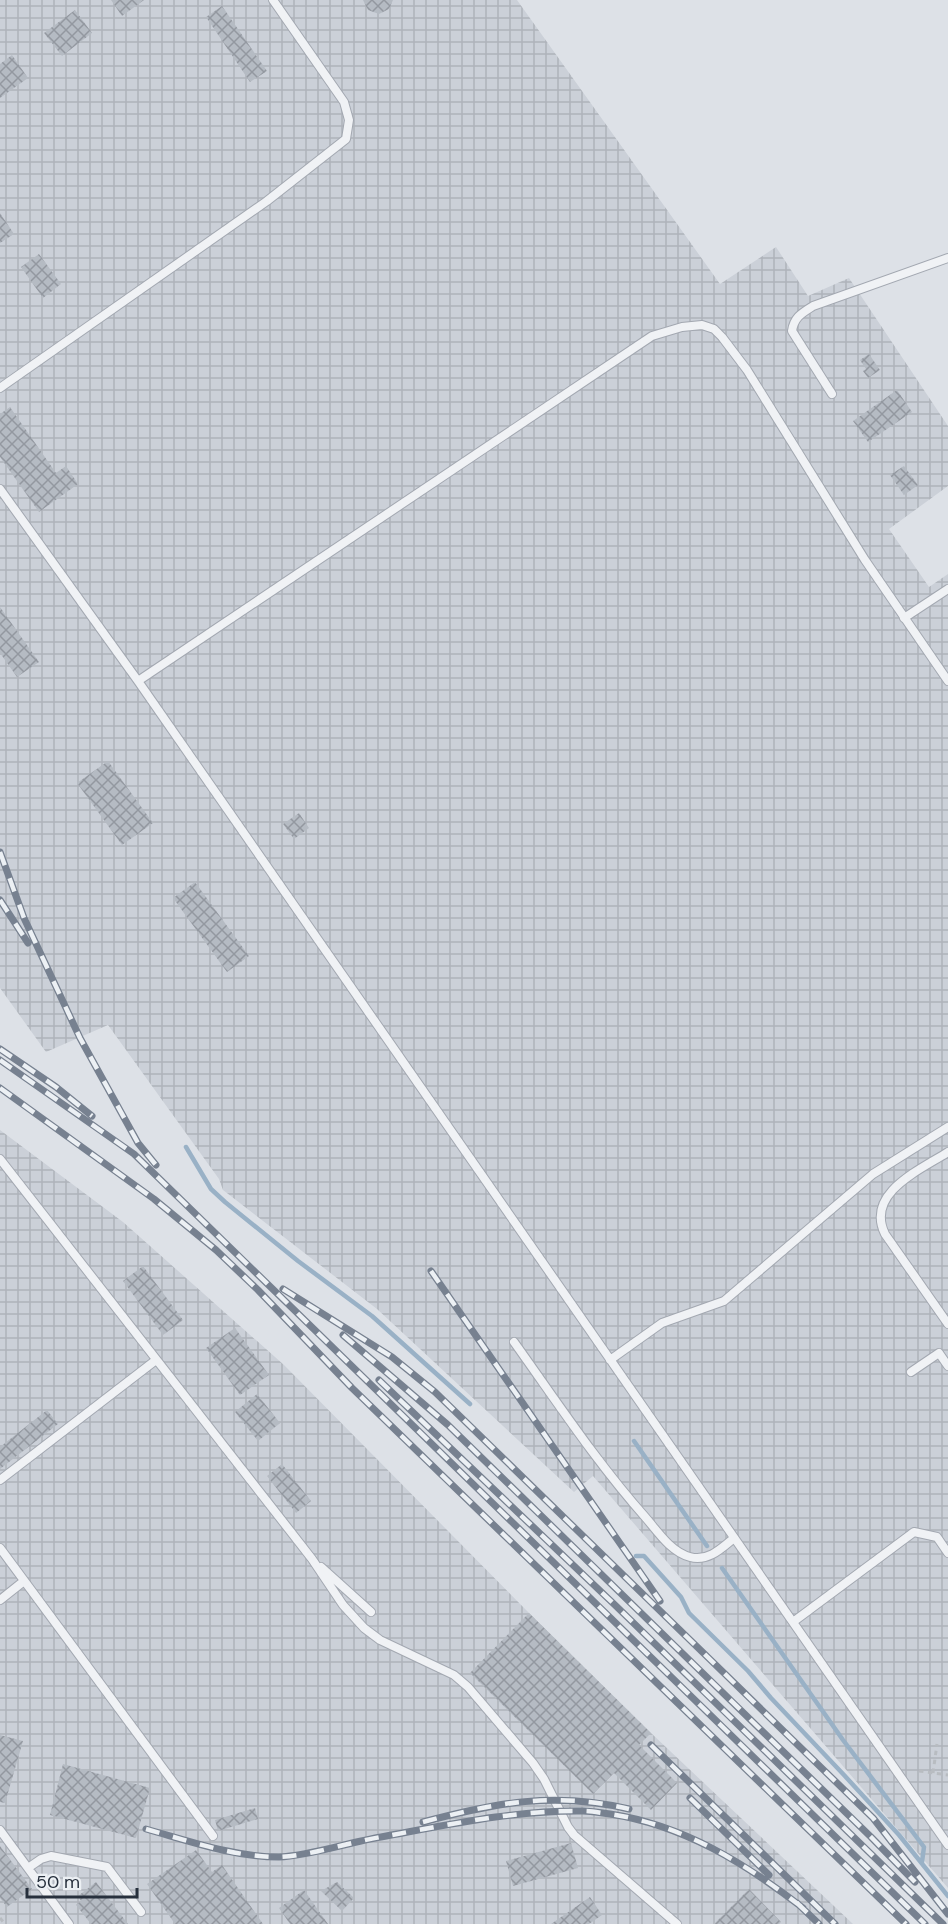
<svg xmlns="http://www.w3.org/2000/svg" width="948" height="1924" font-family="'DM Sans',sans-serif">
	<defs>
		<pattern id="industrial-grid" width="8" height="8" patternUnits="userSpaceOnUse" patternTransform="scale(1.5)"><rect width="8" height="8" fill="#cbd0d8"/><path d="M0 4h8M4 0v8" fill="none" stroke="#aeb3ba"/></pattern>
		<pattern id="building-cross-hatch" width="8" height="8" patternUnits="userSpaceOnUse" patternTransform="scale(1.5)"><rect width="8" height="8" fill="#b5bbc3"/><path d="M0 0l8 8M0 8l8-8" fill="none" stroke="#9398a0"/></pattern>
	</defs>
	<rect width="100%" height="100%" fill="#dde1e7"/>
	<path fill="url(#industrial-grid)" d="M0,0H517L720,284L776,247L808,296L849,278L948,426V486L889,529L929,587L948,574V1888L593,1476L574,1492L377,1309L223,1190L219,1179L108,1025L46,1052L0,988Z
		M0,1130L123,1222L284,1365L529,1613L651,1733L853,1924H0Z"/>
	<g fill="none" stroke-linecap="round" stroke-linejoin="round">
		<path stroke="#99b1c6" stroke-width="4.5" d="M186,1147L211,1189L225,1202L298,1261L372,1316L470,1404
			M634,1441L707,1546
			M636,1556H644L681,1597L689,1613L748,1671L771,1698L844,1775L899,1835L948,1896
			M722,1568L843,1740L924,1847L922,1862"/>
	</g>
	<path fill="url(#building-cross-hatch)" d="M111,0H144L122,16Z
		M363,0H393L389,9L379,14L368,10Z
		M222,6L267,71L250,82L206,17Z
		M75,10L92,33L62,56L44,33Z
		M12,55L28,78L0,98V64Z
		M0,213L14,234L0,243Z
		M39,254L61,284L43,298L21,267Z
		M869,354L880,370L868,378L863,371L866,369L860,360Z
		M897,390L912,412L868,442L853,421Z
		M10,407L56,473L66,466L78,484L39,512L0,457V414Z
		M904,466L918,485L904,495L890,475Z
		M0,607L39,662L17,677L0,653Z
		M108,761L153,823L122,845L77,783Z
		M299,813L309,828L294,839L283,824Z
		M195,882L249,956L227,972L173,898Z
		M143,1266L183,1320L163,1335L123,1281Z
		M235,1328L269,1375L240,1395L206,1348Z
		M257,1394L280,1423L258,1441L235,1412Z
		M47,1410L58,1424L0,1469V1447Z
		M282,1464L311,1501L296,1513L267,1476Z
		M529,1613L651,1733L639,1745L677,1783L651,1810L614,1773L593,1794L470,1673Z
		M0,1735L23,1741L5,1803L0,1802Z
		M63,1764L150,1788L136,1838L50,1815Z
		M255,1808L258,1819L218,1831L215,1820Z
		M571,1843L578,1868L513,1886L506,1861Z
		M0,1846L32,1889L7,1907L0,1898Z
		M196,1850L212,1872L222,1865L263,1924H175L147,1884Z
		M96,1882L128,1924H91L76,1905L81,1901L78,1896Z
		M337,1882L354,1898L342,1911L321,1891Z
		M749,1889L781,1922L779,1924H714Z
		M304,1890L328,1924H290L279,1908Z
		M590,1897L602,1915L589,1924H551Z"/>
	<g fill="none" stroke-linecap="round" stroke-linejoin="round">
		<g stroke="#a3a8b1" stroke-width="10">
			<path id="lane" d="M0,388L267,201L346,139L349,120L344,102L273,0
				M832,394L792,331C794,317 802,313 813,306L948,258
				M0,489L138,681L948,1845
				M904,618L948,589
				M138,681L652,336L682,327L702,325L714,329L722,337L747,370L865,560L948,681
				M948,1152C920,1170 865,1193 885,1234L948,1324
				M0,1159L312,1559L343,1605L364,1628L380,1640L454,1675L468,1687L533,1763L544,1779L568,1827L574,1835L677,1924
				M514,1342C557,1402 597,1463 646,1518C658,1532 671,1552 690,1557C708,1562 722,1548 734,1538
				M610,1360L662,1323L724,1301L873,1174L948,1127
				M911,1372L939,1353L948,1366
				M0,1480L156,1360
				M0,1548L213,1836
				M321,1567L371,1612
				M0,1600L24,1581
				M793,1622L914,1532L937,1537L948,1553
				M0,1830L69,1924
				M28,1868L41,1859L51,1856L107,1867L141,1912"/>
		</g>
		<path stroke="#b8bcc1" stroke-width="3" stroke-dasharray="4.5 4.5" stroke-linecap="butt" d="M919,1771L948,1775
			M933,1773L937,1744
			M0,1918L5,1924"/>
		<use href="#lane" stroke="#f0f2f5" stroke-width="8"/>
		<g stroke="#778190" stroke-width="7">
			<path id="rail" d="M0,852L24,918L80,1038L138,1143L156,1165
				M0,900L28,943
				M0,1049L56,1087L92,1116
				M0,1060L134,1154L925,1924
				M0,1088L154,1199L216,1250L258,1290L352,1388L906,1924
				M431,1271L660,1601
				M283,1289L392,1357L435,1392L873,1818L948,1914
				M343,1335L448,1425L871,1837L915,1882
				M379,1380L616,1606L943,1924
				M651,1745L835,1924
				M690,1798L769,1875
				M423,1822C495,1803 554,1791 629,1809
				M146,1829C189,1841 234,1857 279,1857C309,1856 350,1842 381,1837C447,1825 515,1810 583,1811C592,1811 601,1813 610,1814C683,1825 745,1863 803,1908
				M797,1903L819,1924"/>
		</g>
		<use href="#rail" stroke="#ecf0f4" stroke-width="4.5" stroke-dasharray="14" stroke-linecap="butt"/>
	</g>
	<path d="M27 1888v9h110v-9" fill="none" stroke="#27303d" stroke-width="3"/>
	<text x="36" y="1888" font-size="18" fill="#27303d" stroke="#ecf0f4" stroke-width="4.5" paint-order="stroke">50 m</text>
</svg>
